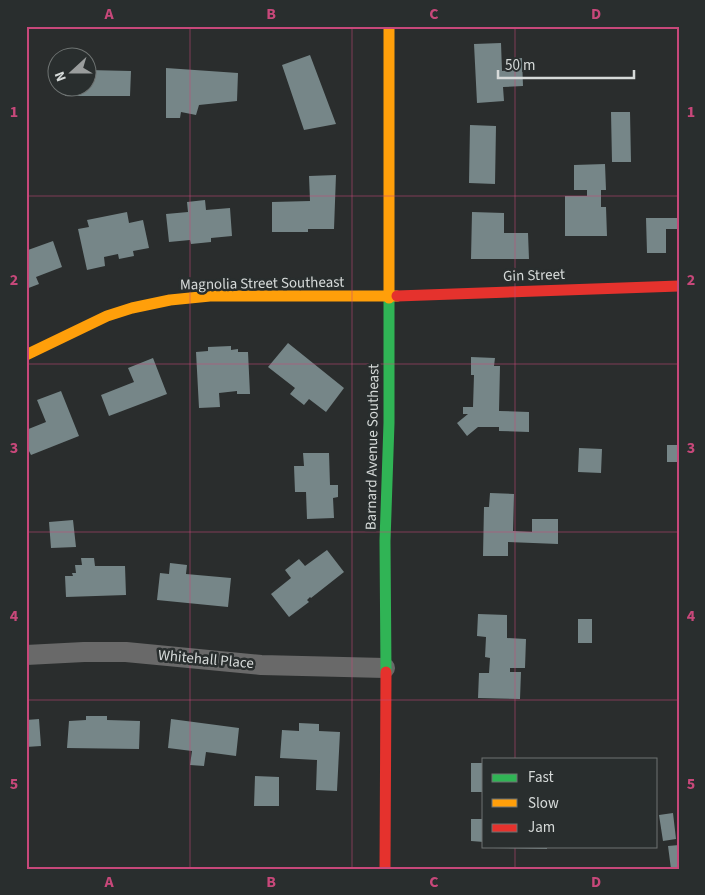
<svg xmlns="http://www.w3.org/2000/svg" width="705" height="895" font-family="'Source Sans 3',sans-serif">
	<rect width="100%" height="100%" fill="#2a2d2d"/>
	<path fill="#768688" d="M501,43L502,71L511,70L510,59L522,58L523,86L503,87L504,101L477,103L474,44Z
		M310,55L336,124L304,130L282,65Z
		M166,68L238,73L237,101L199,105L196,115L181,112L180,118H166Z
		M88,70L131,71L130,96H65V88H88Z
		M611,112H630L631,162H612Z
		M470,125L496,126L495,184L469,183Z
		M605,164L606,190H601V207H606L607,236H565V196H587V190H574V165Z
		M336,175L334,229H308V232H272V202L310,201L309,176Z
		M205,200L206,210L230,208L232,236L211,238V242L191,244L190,240L169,242L166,214L188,212L187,202Z
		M127,212L129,223L143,220L149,248L133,251L134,256L119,259L118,254L104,257L105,266L87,270L78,229L89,227L87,220Z
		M472,212L504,213V233H528L529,259H471Z
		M646,218H679V229H666V253H647Z
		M53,241L62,267L36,277L39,284L26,289V246L28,250Z
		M288,343L344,388L326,412L309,399L304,405L290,394L295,388L268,367Z
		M231,346V350L238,349V352H248L250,394H237V391L219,393L220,407L199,408L196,352L208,351V347Z
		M471,357L495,358L494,366H500L499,411L529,412V432L499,431V427H478L467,436L457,423L468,414H463V407H473L474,375H471Z
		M153,358L167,394L109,416L101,395L134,382L128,368Z
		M61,391L79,436L31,455L26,445V430L46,422L37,400Z
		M667,445H679V462H667Z
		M579,448L602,449L601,473L578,472Z
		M303,453H329L330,485H338V497L333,498L334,518L307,519L306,492H295L294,466H304Z
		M490,493L514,494L513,531L532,532V519H558V544L508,542V556H483L484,507H489Z
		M73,520L76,547L51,548L49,522Z
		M327,550L344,572L311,598L310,597L307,600L309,602L289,617L271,594L291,578L285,570L299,559L305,566Z
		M81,558H94L95,566H125L126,595L66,597L65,576H73L72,573H76L75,565H82Z
		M170,563L187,565L186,574L231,578L228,607L157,600L160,573L169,574Z
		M478,614L507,615V638L526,639L525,668H510V672H521L520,699L478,698L479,673H489L490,658L485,657L486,637L477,636Z
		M578,619H592V643H578Z
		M677,659H679V673H677Z
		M86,716H107V720L140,721L139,749L67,748L69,721L86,720Z
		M39,719L41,746L26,747V720Z
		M171,719L239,728L236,756L206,752L204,766L190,765L192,751L168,748Z
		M299,723L319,724V731L340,732L337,791L316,790L317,760L280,758L282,730L299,731Z
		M471,763H484V792H471Z
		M255,776L279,777V806H254Z
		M673,813L676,839L663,841L659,815Z
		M471,819H484V842L471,841Z
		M679,845V868L671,869L668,846Z
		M492,846H547V849L492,848Z"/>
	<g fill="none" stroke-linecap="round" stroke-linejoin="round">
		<path stroke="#696969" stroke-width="20" d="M26,655L84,652H126L261,665L385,668"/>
		<path stroke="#30b455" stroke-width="11" d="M386,672L385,541L389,423V298"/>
		<path stroke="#ff9f0a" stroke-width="11" d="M389,26V298
			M26,355L107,316L132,308L170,300L210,296H397"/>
		<path stroke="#e5322d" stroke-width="11" d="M397,296L679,286
			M385,869L386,672"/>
	</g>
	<path fill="none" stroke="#c7487a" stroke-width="1" stroke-opacity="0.55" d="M190,26V869M352,26V869M515,26V759M26,196H679M26,364H679M26,532H679M26,700H679M515,846V869"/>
	<g text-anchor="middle" stroke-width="5" stroke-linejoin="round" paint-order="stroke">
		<g font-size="15" fill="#d6dad9" stroke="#292e2e">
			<text transform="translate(534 275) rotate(-2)" y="5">Gin Street</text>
			<text transform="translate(262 283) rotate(-1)" y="5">Magnolia Street Southeast</text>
			<text transform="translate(372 447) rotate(-89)" y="5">Barnard Avenue Southeast</text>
			<text transform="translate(206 659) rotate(5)" y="5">Whitehall Place</text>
		</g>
	</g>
	<rect width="705" height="895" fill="none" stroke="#292e2e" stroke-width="55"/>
	<rect x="482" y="758" width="175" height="90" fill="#292e2e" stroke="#6e7372"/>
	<rect x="492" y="774" width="25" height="8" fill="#30b455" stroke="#6e7372"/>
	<text x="528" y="782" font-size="15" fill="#d6dad9">Fast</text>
	<rect x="492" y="799" width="25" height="8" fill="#ff9f0a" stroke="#6e7372"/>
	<text x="528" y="808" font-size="15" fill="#d6dad9">Slow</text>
	<rect x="492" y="824" width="25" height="8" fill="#e5322d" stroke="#6e7372"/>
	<text x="528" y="832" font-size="15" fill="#d6dad9">Jam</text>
	<g transform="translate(72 72) rotate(249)"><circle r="24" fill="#292e2e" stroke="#6e7372"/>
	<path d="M0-4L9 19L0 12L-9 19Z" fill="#9a9d9d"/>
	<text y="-8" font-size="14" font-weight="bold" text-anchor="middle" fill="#d6dad9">N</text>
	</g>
	<path d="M498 70v8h136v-8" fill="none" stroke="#d6dad9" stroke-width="2.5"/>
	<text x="505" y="70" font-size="15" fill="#d6dad9" stroke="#292e2e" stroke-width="4" paint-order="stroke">50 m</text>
	<rect x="28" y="28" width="650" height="840" fill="none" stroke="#c7487a" stroke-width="2"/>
	<g font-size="16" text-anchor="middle" font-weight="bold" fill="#c7487a">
		<text x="109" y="19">A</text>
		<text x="271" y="19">B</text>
		<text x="434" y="19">C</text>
		<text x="596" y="19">D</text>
		<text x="14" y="117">1</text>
		<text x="691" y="117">1</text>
		<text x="14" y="285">2</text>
		<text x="691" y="285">2</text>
		<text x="14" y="453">3</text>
		<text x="691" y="453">3</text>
		<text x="14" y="621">4</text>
		<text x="691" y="621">4</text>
		<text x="14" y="789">5</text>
		<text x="691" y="789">5</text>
		<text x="109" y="887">A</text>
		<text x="271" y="887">B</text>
		<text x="434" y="887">C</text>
		<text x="596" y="887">D</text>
	</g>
</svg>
